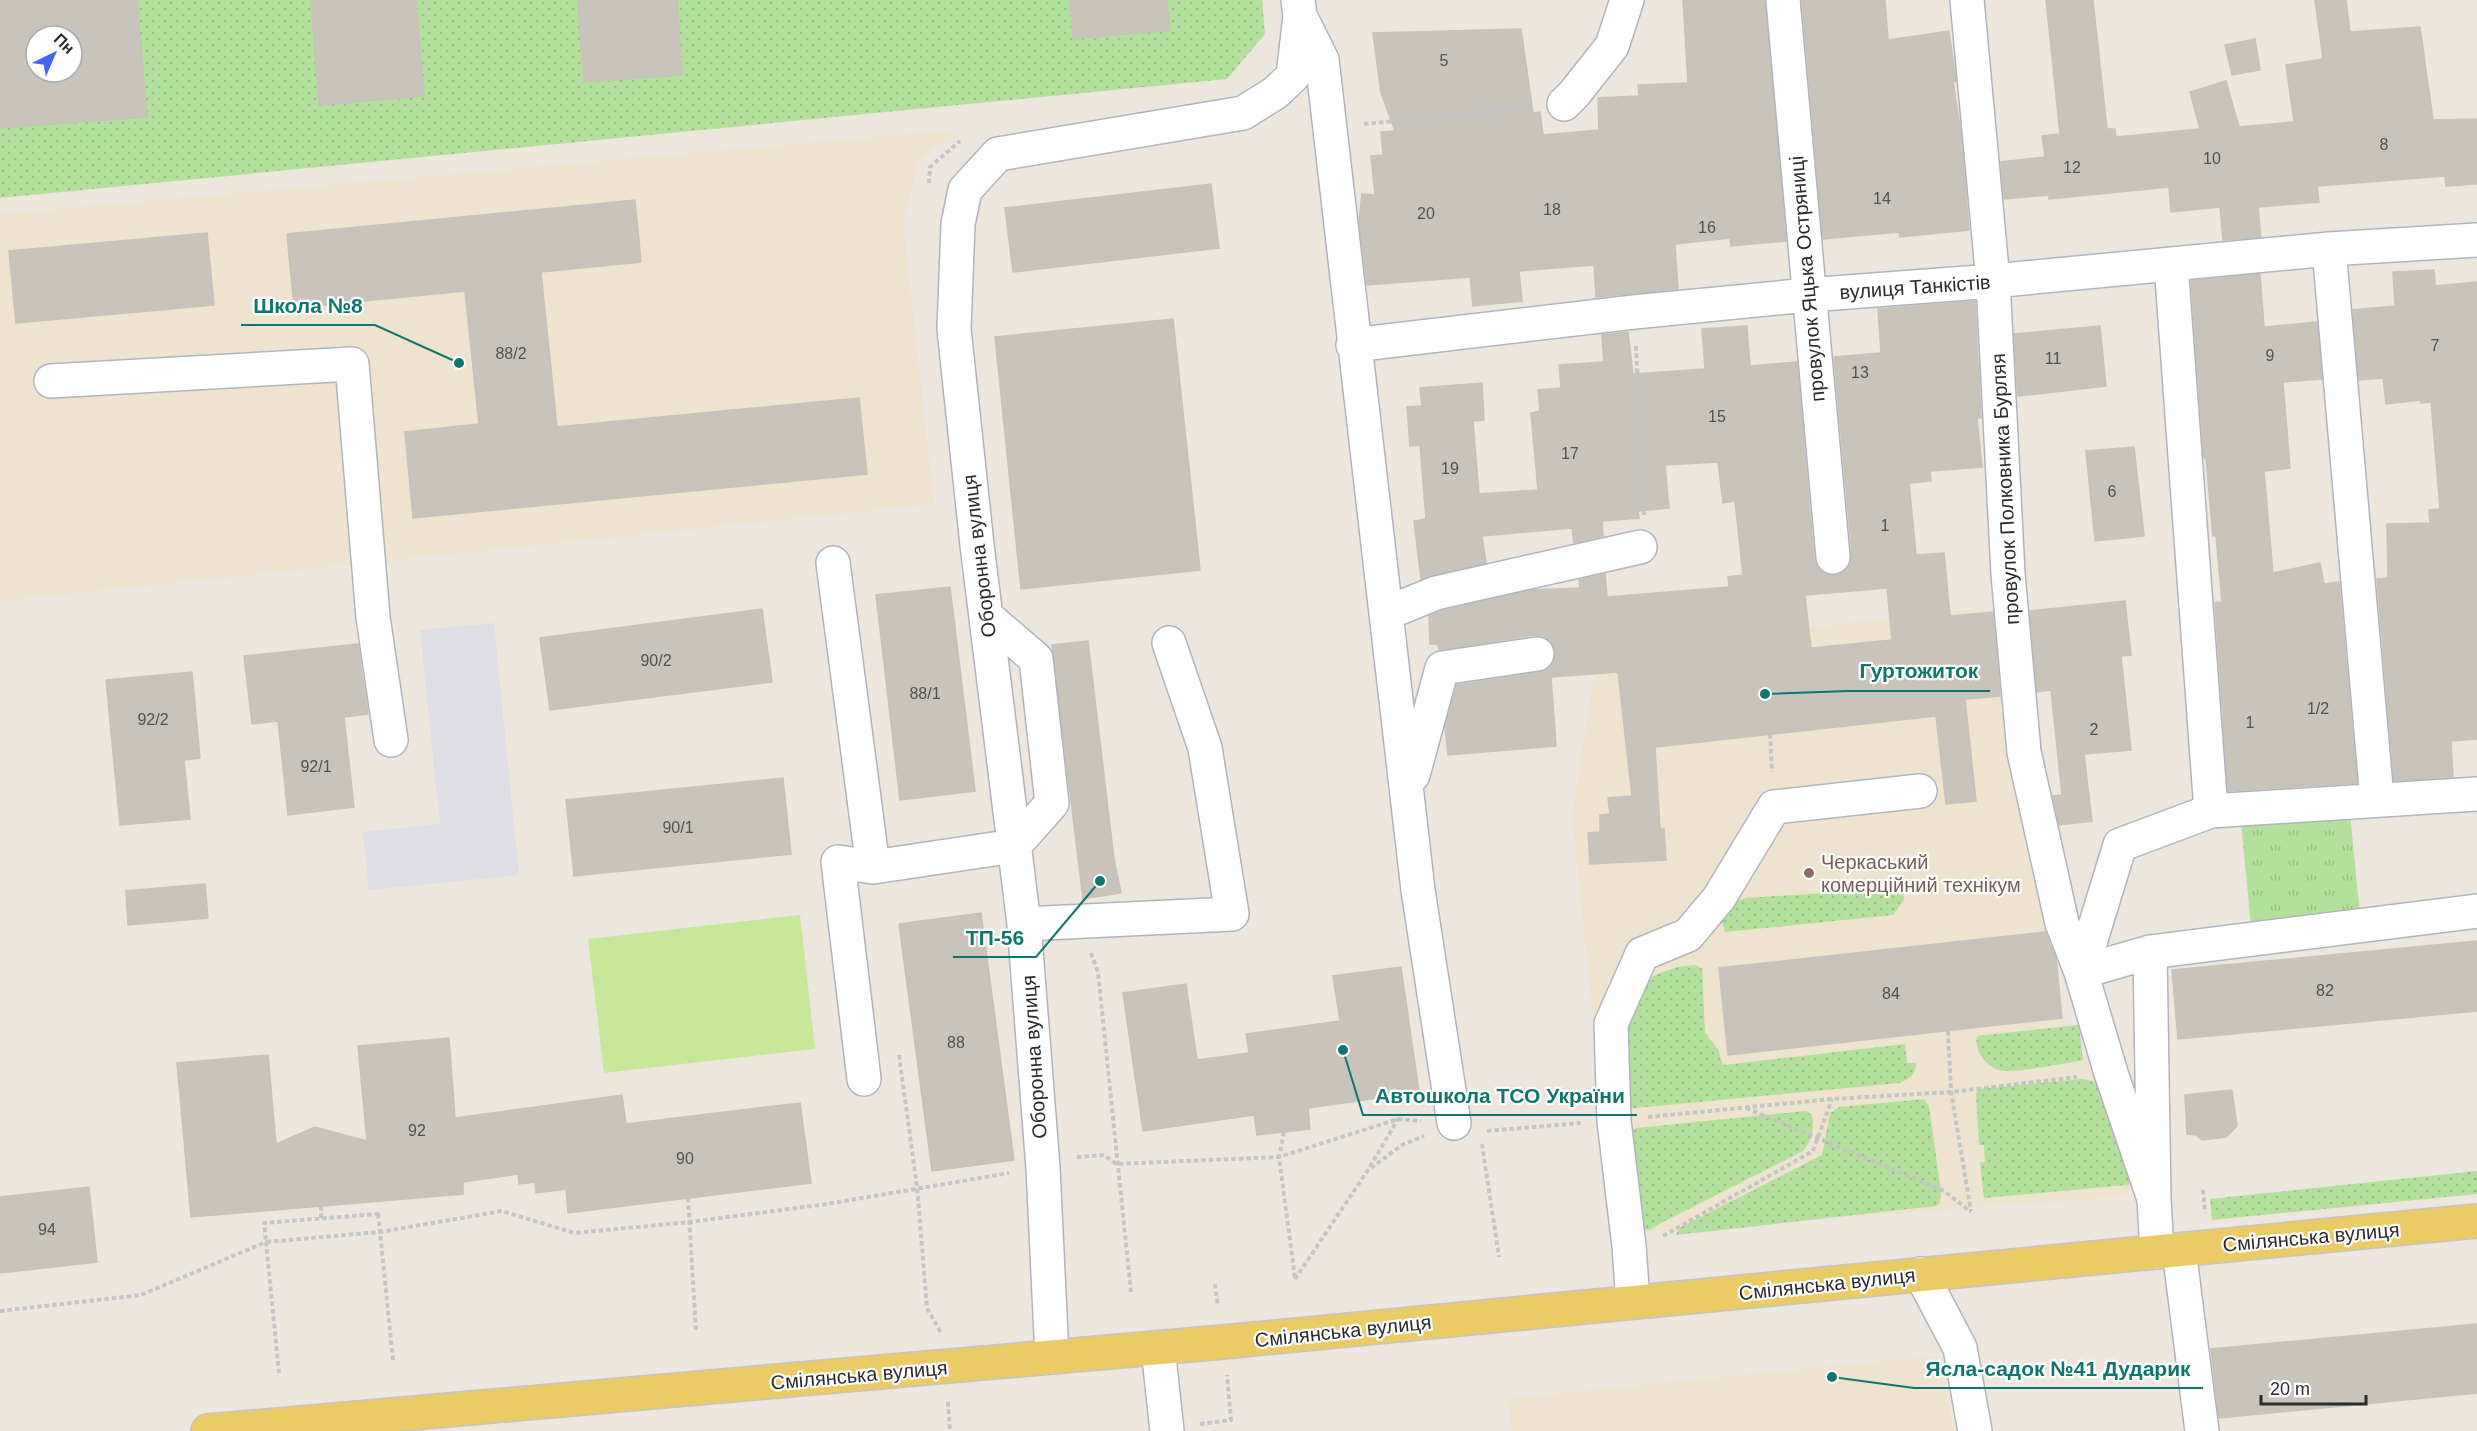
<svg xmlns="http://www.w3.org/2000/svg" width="2477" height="1431" font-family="Arial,sans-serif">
	<defs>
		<pattern id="grass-dots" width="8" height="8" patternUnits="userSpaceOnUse" patternTransform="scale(1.5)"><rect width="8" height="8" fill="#b4e09d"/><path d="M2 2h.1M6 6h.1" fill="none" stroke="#9bc087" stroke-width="1.8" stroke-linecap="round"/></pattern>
		<pattern id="park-tufts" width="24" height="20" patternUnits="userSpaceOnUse" patternTransform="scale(1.5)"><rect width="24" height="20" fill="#b4e09d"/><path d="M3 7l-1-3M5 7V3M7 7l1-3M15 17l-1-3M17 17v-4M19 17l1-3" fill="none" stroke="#9bc087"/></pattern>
	</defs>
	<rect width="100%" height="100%" fill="#ece6de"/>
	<path fill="#e0dee5" d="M494,623L519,875L369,890L363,832L440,824L420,630Z"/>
	<path fill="#ede3ce" d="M956,130L919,161L903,221L934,504L0,601V214Z
		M1984,607L2053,931L2062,1018L2100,1078L2142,1187L2114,1197L1633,1233L1599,1073L1572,815L1598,653Z
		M1937,1356L1955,1431H1512L1508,1398Z"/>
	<path fill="url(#grass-dots)" fill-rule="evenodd" d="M0,0H1262L1265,34L1227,79L0,198ZM36,36H72V72H36Z
		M1903,888L1904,900L1893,915L1725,932L1721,918L1736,902L1746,898Z
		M1696,965L1702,969L1705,1033L1718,1049L1723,1065L1905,1044L1907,1063H1916C1915,1075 1910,1079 1899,1083L1626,1109L1624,1025L1642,990L1653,976L1677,967Z
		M2079,1025L2083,1060C2068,1063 2010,1074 1998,1070C1985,1064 1974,1050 1977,1036Z
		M2082,1079L2098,1082L2138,1184L1984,1198L1980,1163L1985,1162L1984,1145H1979L1976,1093L1980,1089Z
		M1924,1099L1929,1106L1941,1192L1940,1203L1936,1206L1676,1235L1679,1228L1822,1155L1830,1113L1839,1107Z
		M1806,1111L1812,1115C1815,1129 1812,1140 1803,1151L1659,1224L1650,1230L1641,1229L1630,1131L1636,1128Z
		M2477,1171V1194L2212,1220L2210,1199Z"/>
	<path fill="url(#park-tufts)" d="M2350,813L2360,916L2251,926L2241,823Z"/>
	<path fill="#c6e79a" d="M800,915L815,1049L604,1073L588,939Z"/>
	<path fill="#c8c4bc" stroke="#c8c2b8" stroke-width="1.5" fill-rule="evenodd" d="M0,0H137L147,117L0,128ZM36,36H72V72H36Z
		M311,0H416L424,96L319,105Z
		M578,0H677L682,75L584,82Z
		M1070,0H1167L1170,30L1073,39Z
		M1683,0H1765L1786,241L1731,246L1730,238L1675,244L1678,289L1596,297L1594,265L1519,271L1522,301L1473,306L1470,277L1367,285L1359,221L1362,194L1375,195L1371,156L1383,155L1381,132L1395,131L1381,93L1373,33L1521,29L1533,113L1540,112L1543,135L1599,130L1598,98L1639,96L1638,85L1688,83Z
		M1802,0H1885L1888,40L1949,31L1956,81L1953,82L1961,134L1969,230L1900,237L1899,232L1823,239Z
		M2046,0H2093L2107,129H2115L2116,137L2200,129L2190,92L2226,81L2239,127L2294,122L2286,65L2323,59L2315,0H2346L2350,32L2420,27L2433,120L2477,119V184L2446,186L2445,176L2317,186L2319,202L2258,207L2261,237L2223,240L2220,207L2171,212L2169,187L2049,199V195L2004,199L2001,162L2045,157L2042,136L2060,134Z
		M2255,39L2260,70L2232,75L2225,45Z
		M1211,184L1219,248L1013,272L1005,208Z
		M635,200L641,262L541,272L557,427L859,398L867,474L413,518L405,432L479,424L465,291L294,308L287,234Z
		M207,233L214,305L16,323L9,251Z
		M2434,270L2435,286L2477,282V739L2451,741L2453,777L2394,781L2377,579L2388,578L2387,524L2430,523L2429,510L2440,509L2431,402L2421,403V400L2386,404L2383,378L2359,380L2353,310L2395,306L2393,272Z
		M2260,274L2264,327L2317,322L2322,379L2283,382L2290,468L2264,471L2273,573L2320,563L2324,584L2339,582L2357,783L2228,791L2215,603L2222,602L2216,536H2213L2206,458H2204L2191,281Z
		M1975,301L1981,418H1977L1982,467L1930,471L1931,481L1909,483L1916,555L1944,553L1950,616L1993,612L2000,696L1965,699L1976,801L1946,804L1936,716L1655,747L1660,829H1664L1666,860L1590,864L1588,833L1600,832V815L1610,814L1608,798L1632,796L1618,672L1551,677L1556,746L1448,755L1445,727L1457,685L1540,672L1549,668L1554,661L1556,652L1551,642L1543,636L1535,635L1439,650L1438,644H1430L1429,616L1442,611L1533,590L1580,588L1579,580L1605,574L1607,597L1729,587L1728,577L1743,575L1735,501L1723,503L1718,462L1665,465L1669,508L1638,511L1639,518L1602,521L1603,536L1574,543L1572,528L1482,536L1486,563L1421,579L1414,521L1426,519L1420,445L1410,446L1407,407L1422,406L1420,388L1482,383L1484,420L1473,421L1479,494L1538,490L1531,413L1540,411L1538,390L1561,388L1559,365L1604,362L1602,335L1628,332L1633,374L1705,369L1702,329L1747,326L1750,366L1797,362L1814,559L1817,567L1825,574L1835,576L1843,573L1850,565L1852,555L1834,357L1881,353L1878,309ZM1887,588L1892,640L1811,648L1805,595Z
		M1173,319L1200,570L1021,589L995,337Z
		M2100,326L2106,386L2018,396L2014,334Z
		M2134,447L2144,536L2095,541L2086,451Z
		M950,587L975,791L900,800L876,595Z
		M2125,601L2131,655L2121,656L2131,750L2084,754L2092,821L2059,825L2053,796L2062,795L2051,690L2037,692L2030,611Z
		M762,609L772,682L550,710L540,638Z
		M1088,641L1114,859L1121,893L1083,899L1052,645Z
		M358,644L368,714L344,717L354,807L288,815L278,721L252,724L244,656Z
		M192,672L200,758L184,760L190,819L120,825L106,680Z
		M783,778L791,854L574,876L566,800Z
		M205,884L208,918L128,925L126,891Z
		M981,913L1014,1160L932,1171L899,924Z
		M2045,932L2056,959L2062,1018L1728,1055L1719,968Z
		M2477,941V1011L2178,1039L2172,970Z
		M1401,967L1419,1092L1308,1108L1310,1129L1257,1135L1254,1115L1143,1131L1123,993L1186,984L1197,1060L1249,1053L1246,1034L1340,1021L1333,976Z
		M449,1038L455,1118L622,1095L626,1124L800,1103L811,1183L568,1213L566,1189L536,1193L535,1182L519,1184L518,1174L463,1182V1194L191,1217L177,1063L268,1055L276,1144L315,1127L367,1141L358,1046Z
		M2232,1090L2237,1126L2226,1137L2202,1140L2196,1135L2187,1134L2185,1095Z
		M89,1187L97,1262L0,1273V1197Z
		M2477,1324V1393L2219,1418L2211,1349Z"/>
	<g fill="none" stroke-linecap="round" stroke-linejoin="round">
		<g stroke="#b1b4be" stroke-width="36">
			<path id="minor" d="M1783,0L1833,557
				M1967,0L1993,281L2008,574L2024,752L2062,923L2081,972L2150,952L2477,911
				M1300,16L1322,60L1418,890L1454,1123
				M1564,104L1574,94L1612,46L1627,0
				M2329,249L2377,799
				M2171,264L2211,811
				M1353,345L1634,312L1808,295L1993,281L2329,249L2477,240
				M51,381L352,364L373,617L391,740
				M833,563L873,867
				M1387,613L1436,593L1640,547
				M1413,775L1442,668L1537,654
				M1024,924L1232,914L1205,748L1169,643
				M2150,952L2154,1199L2157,1252
				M864,1079L838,862L873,867L1014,846L1052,803L1036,659L986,616
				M2154,1199L2111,1073L2081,972L2120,845L2211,811L2477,794
				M2179,1250L2202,1431
				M1921,1274L1960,1348L1975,1431
				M1633,1302L1629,1246L1614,1121L1611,1024L1642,954L1688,935L1719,898L1774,807L1920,791
				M1158,1348L1167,1431
				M1052,1357L1043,1168L1024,924L977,545L954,329L958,224L965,190L998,154L1243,113L1275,93L1293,76L1300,16L1298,0"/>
		</g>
		<g stroke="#c4c4c4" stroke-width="36">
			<path id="major" d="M208,1431L1223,1342L2477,1221"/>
		</g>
		<path stroke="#c4c4c4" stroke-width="4" stroke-dasharray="4.5 3" stroke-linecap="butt" d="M1364,124L1530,108
			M929,183L930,167L960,141
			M1636,346L1644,515
			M1770,734L1772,772
			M1091,953L1098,972L1131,1292
			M1948,1031L1951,1092L1971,1211
			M899,1055L917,1187L927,1308L941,1333
			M1746,1108L1944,1191L1971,1212
			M1648,1117L1832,1099L1951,1092L2077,1077
			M1487,1131L1581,1123
			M1284,1132L1279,1157L1295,1278
			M1482,1144L1499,1257
			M1077,1157L1104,1155L1116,1164L1279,1157L1398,1119L1421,1121
			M1371,1168L1402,1145L1424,1136
			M2203,1190L2205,1213
			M688,1198L696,1331
			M321,1206V1218
			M378,1214L380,1232L266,1242L264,1223Z
			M1663,1236L1813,1151L1832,1099
			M1295,1279L1368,1170L1398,1119
			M1215,1284L1218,1306
			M0,1311L141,1295L266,1242L279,1373
			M393,1360L380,1232L502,1211L574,1233L690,1222L827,1204L1009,1173
			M948,1402L950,1431
			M1200,1424L1231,1420L1227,1375"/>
		<use href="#minor" stroke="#fff" stroke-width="33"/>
		<use href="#major" stroke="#eacb65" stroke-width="33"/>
	</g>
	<circle fill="#8d6e63" stroke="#fff" stroke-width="2" cx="1809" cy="873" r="6"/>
	<g text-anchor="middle" stroke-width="4.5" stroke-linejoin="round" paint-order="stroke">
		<g font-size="16" fill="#52514f">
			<text x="1444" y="66">5</text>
			<text x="2384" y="150">8</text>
			<text x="2212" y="164">10</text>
			<text x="2072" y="173">12</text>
			<text x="1882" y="204">14</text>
			<text x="1552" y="215">18</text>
			<text x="1426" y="219">20</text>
			<text x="1707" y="233">16</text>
			<text x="2435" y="351">7</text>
			<text x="511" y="359">88/2</text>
			<text x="2270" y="361">9</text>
			<text x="2053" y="364">11</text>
			<text x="1860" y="378">13</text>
			<text x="1717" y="422">15</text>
			<text x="1570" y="459">17</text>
			<text x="1450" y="474">19</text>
			<text x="2112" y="497">6</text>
			<text x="1885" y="531">1</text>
			<text x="656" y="666">90/2</text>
			<text x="925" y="699">88/1</text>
			<text x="2318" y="714">1/2</text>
			<text x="153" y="725">92/2</text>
			<text x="2250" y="728">1</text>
			<text x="2094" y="735">2</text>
			<text x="316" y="772">92/1</text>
			<text x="678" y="833">90/1</text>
			<text x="2325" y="996">82</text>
			<text x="1891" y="999">84</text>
			<text x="956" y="1048">88</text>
			<text x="417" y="1136">92</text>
			<text x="685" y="1164">90</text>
			<text x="47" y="1235">94</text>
		</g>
		<g font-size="20" fill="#2b2b2b" stroke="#fff">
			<text transform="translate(1807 279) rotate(-95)" y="7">провулок Яцька Остряниці</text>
			<text transform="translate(1915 287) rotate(-4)" y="7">вулиця Танкістів</text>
			<text transform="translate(2005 489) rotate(-93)" y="7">провулок Полковника Бурляя</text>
			<text transform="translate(979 556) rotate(-97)" y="7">Оборонна вулиця</text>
			<text transform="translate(1034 1057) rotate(-94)" y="7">Оборонна вулиця</text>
			<text transform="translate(2311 1237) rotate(-5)" y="7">Смілянська вулиця</text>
			<text transform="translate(1827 1284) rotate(-6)" y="7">Смілянська вулиця</text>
			<text transform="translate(1343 1331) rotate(-6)" y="7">Смілянська вулиця</text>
			<text transform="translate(859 1375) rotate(-5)" y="7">Смілянська вулиця</text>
		</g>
		<g font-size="20" fill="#785e54" stroke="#fff" text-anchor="start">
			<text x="1821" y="869">Черкаський<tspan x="1821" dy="23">комерційний технікум</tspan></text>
		</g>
	</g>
	<path fill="none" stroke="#0f766e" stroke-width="2" d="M459 363L375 325H241M1765 694L1848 691H1990M1100 881L1036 957H953M1343 1050L1363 1115H1637M1832 1377L1914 1388H2203"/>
	<g fill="#0f766e" stroke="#fff" stroke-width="2">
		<circle cx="459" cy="363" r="6"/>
		<circle cx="1765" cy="694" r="6"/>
		<circle cx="1100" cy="881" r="6"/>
		<circle cx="1343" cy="1050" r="6"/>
		<circle cx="1832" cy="1377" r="6"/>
	</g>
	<g font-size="21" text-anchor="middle" font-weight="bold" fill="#0f766e" stroke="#fff" stroke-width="4.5" stroke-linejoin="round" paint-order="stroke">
		<text x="308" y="313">Школа №8</text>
		<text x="1919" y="678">Гуртожиток</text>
		<text x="995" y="945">ТП-56</text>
		<text x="1500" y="1103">Автошкола ТСО України</text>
		<text x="2058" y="1376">Ясла-садок №41 Дударик</text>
	</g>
	<g transform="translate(54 54) rotate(44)"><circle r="28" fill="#ffffff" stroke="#aaaaaa" stroke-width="1.5"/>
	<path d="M0-4.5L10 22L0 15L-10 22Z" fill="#4666f1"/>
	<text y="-9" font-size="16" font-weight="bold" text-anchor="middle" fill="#2b2b2b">Пн</text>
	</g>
	<path d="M2261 1395v9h105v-9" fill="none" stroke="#2b2b2b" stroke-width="3"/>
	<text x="2270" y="1395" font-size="18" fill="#2b2b2b" stroke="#ffffff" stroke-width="4.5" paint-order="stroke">20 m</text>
</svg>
